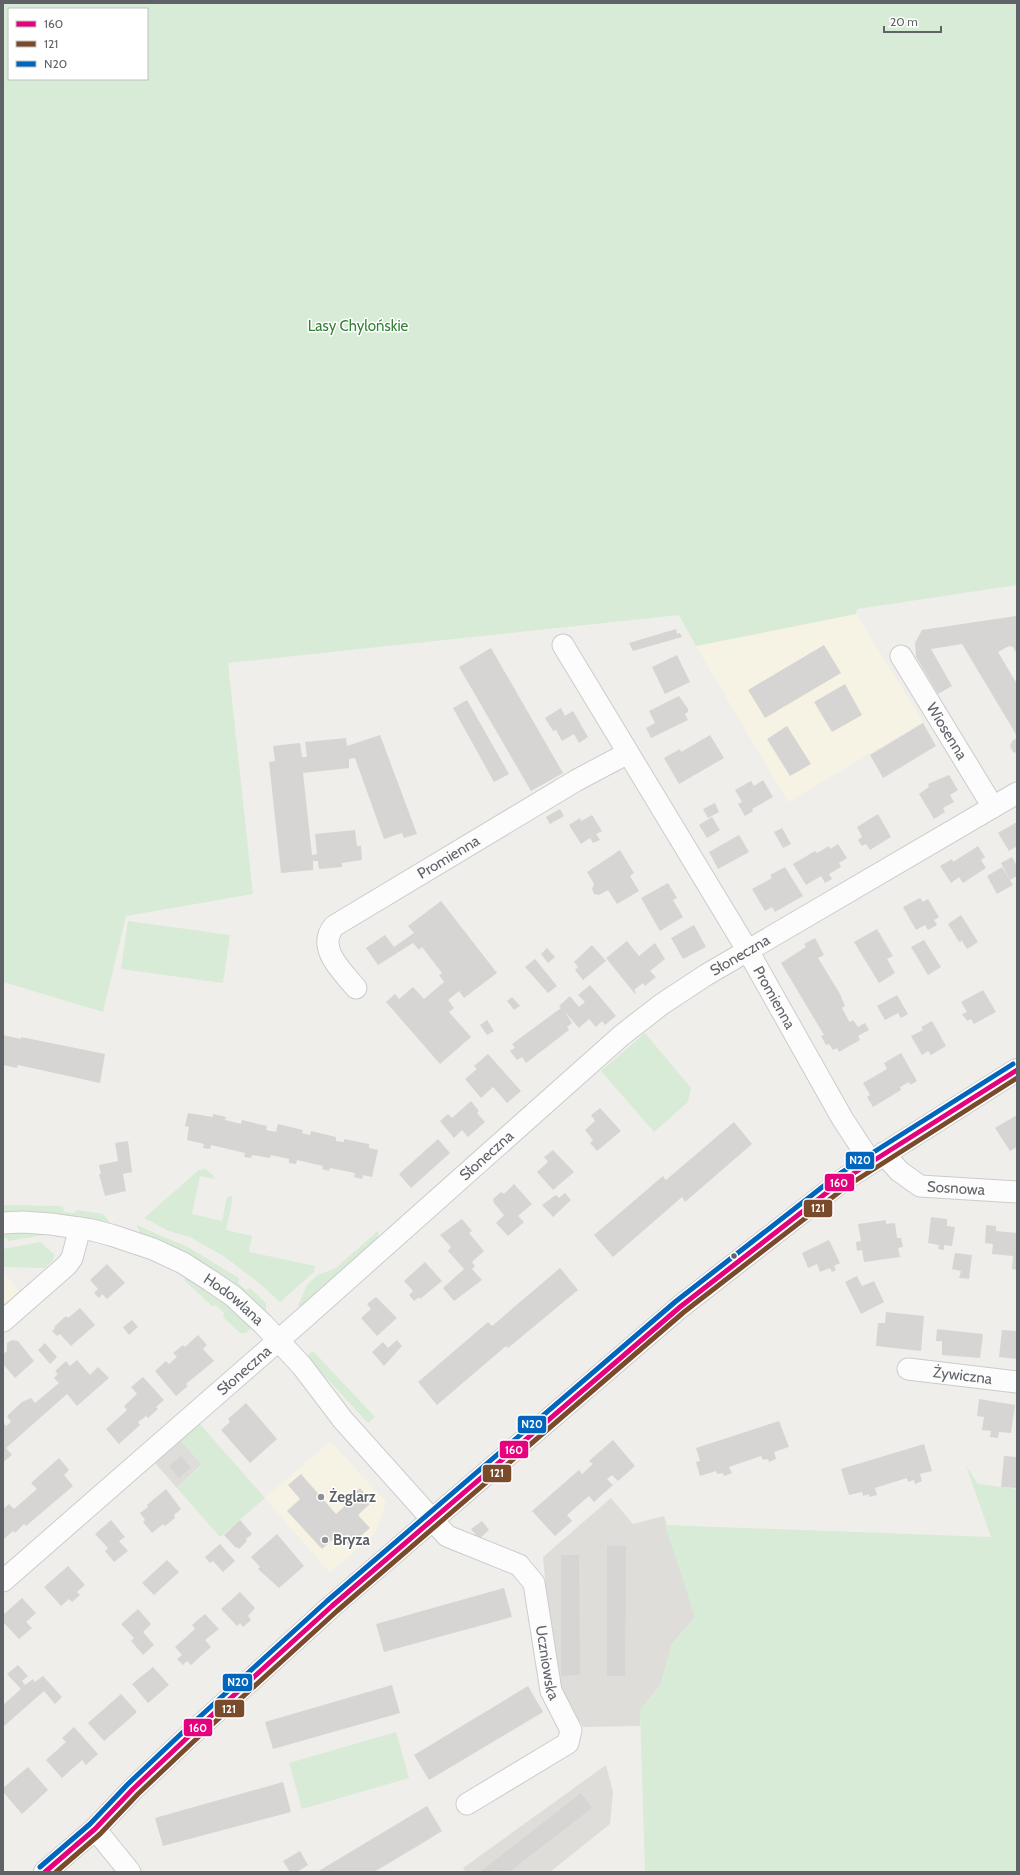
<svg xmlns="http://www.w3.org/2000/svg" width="1020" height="1875" font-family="Cabin,sans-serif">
	<rect width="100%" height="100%" fill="#efeeea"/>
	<path fill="#f7f3e4" d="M856,614L923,722L788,802L696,646Z
		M3,1272L20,1292L3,1306Z
		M330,1441L386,1502L375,1533L330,1573L265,1498Z"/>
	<path fill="#dfddda" d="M180,1440L202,1464L177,1488L154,1462Z
		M611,1498L633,1524L664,1516L695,1617L672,1644L661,1684L640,1710V1726L583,1727L554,1677L543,1557Z
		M606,1765L613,1792L610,1824L550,1872H466L463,1868Z"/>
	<path fill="#d8ebd6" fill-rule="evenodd" d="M3,3H1017V585L857,609L856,614L696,646L679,615L228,663L253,894L126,916L103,1012L3,982ZM9,9H147V79H9Z
		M128,921L230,935L223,983L121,969Z
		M645,1033L691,1088L688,1102L654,1132L601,1071Z
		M205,1169L213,1175L215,1179L200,1176L192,1214L222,1221L227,1197L232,1196V1202L226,1230L252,1236L249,1252L315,1266L314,1272L280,1302L259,1283L225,1257L190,1237L169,1231L144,1218L199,1170Z
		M3,1205L58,1206L63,1207L64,1212L74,1213L77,1210L103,1214L109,1221L108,1224L3,1214Z
		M137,1225L161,1236L186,1246L239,1278L238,1283L246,1290L250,1288L266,1303V1313L140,1234Z
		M379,1230L377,1240L302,1310L298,1306L307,1285L318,1275L336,1268Z
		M3,1232L42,1233L44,1235L9,1241L6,1238H3Z
		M40,1242L54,1254L53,1260L45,1268L3,1267V1249Z
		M186,1277L228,1306L252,1327L246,1333H240L223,1317L224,1313L216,1305L212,1306L184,1280Z
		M313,1351L375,1417L368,1423L319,1370L305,1357Z
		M199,1423L265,1498L220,1537L177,1488L202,1465L180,1440Z
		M966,1466L978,1484L1017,1489V1872H645L640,1710L661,1684L672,1644L695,1617L665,1525L991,1537Z
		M396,1732L409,1778L302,1809L289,1763Z"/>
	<path fill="#d6d5d3" d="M1016,616L1017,654L1013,647L1009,646L998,652L1017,684V736L962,644L931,649L952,686L938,694L916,657L915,643L922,630Z
		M676,629L677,634L680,633L682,637L633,651L629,643Z
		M824,645L841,673L765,718L748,690Z
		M491,648L563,773L531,791L459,667Z
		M677,655L690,682L665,694L652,667Z
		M845,684L862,715L832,732L814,702Z
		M679,696L688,709V712L685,714L688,720L651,738L646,728L655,723L649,711Z
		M467,700L509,774L494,782L453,708Z
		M561,708L565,716L573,711L588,737L579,743L574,734L562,741L556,730L553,731L545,718Z
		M923,723L936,746L883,778L870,755Z
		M787,726L811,764L790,776L767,739Z
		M380,735L417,834L404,838L402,833L384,839L355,758L349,759V768L303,773L312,855L317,854L315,834L355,830L357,846H361L362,860L342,863V867L319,869L318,861H313V870L281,873L269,762L275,761L273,746L300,743L302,757H307L305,742L346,738L347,746Z
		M710,735L724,758L679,784L664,758L680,749L681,752Z
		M1017,738V753L1013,752L1010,746L1012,741Z
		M949,775L958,790L950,795L954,802L943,808L945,812L934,819L919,794L929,787L928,784Z
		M763,780L773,797L752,809L753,811L745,816L738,804L742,802L735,790L751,781L754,786Z
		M715,803L719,812L708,818L703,809Z
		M560,809L564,816L550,824L546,817Z
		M878,814L891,837L870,850L866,844L862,846L858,840L862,837L857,827Z
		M592,815L602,831L596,834L600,840L593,843L590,838L581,844L569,825L580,818L581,821Z
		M712,817L720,830L707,838L699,825Z
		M1017,822V846L1009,851L998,833Z
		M782,828L791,844L783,848L774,832Z
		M739,835L749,852L718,869L709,852Z
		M838,844L847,858L839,863L841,867L829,874L832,879L825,883L821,876L806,885L793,864L815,851L817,853L829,846L830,849Z
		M978,846L985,857L981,860L986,868L963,883L959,877L951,883L940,866L952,859L953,862Z
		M620,850L634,873L630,876L639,891L617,904L608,890L599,895L594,894L592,889L594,884L587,872Z
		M1012,857L1017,866V876L1010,880L1001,863Z
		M785,867L803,896L775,912L772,907L765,911L752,889L772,878L770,875Z
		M1002,867L1013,885L997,894L987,876Z
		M668,883L677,898L673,900L683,917L660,931L641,898Z
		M920,898L923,902L928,899L939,917L934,920L937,925L928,930L925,925L916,930L903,907Z
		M441,901L497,973L464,998L459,991L448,1000L454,1008L449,1012L471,1037L440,1064L386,1002L395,994L399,999L413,987L424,999L444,982L439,975L442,973L422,947L419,950L413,943L378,965L366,948L385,935L394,947L414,933L408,926Z
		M961,915L978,942L967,949L962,941L959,942L948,924Z
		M694,925L706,947L683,959L671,938Z
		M877,929L893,956L887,959L895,973L879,983L854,942Z
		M815,938L824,955L818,958L840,994L845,1006L842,1008L849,1021L850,1022L853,1020L858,1027L865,1023L869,1030L858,1036L860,1040L839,1052L837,1048L833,1050L829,1044L826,1045L821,1036L824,1035L781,963L806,947L804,944Z
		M924,940L941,967L928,975L911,947Z
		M627,941L639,956L655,943L665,959L650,971L656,977L645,986L643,983L634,990L636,992L635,994L606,958Z
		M592,945L606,961L583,980L575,970L578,967L574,962Z
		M547,948L555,957L548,963L541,954Z
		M535,959L557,986L548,993L525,967Z
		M590,985L616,1016L605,1025L602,1021L596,1027L589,1019L579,1028L565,1012L572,1023L567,1027L569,1030L526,1063L522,1057L517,1060L510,1051L515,1048L512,1044L561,1008L559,1006L570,996L579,1007L585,1002L578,995Z
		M983,990L996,1012L974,1024L971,1019L967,1021L962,1014L967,1012L961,1002Z
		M897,995L908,1014L901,1018L898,1013L885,1020L877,1006Z
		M512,997L520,1006L514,1010L507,1001Z
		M487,1020L494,1031L487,1035L480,1025Z
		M932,1021L946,1046L931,1055L928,1051L922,1055L911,1036L923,1030L921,1027Z
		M3,1035L21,1039V1037L105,1054L100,1083L18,1065L17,1068L3,1065Z
		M901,1053L917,1081L910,1085L909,1082L900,1087L901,1090L873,1107L867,1097L870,1095L863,1083L887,1069L884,1063Z
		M488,1054L521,1091L507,1103L493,1087L481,1098L465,1079L477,1069L474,1066Z
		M471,1101L479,1111L477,1113L485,1122L468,1137L462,1130L454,1138L440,1121L448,1114L452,1118Z
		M600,1108L621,1131L597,1151L590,1143L593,1140L585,1130L595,1121L591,1115Z
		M188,1113L213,1117V1114L226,1117L225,1120L241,1124L242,1120L267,1126L266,1130L276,1132L278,1124L303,1130L302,1133L310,1135L311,1131L336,1137V1141L344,1142V1139L369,1144V1148L378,1150L372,1177L363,1175L362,1179L354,1177L355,1173L330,1168L329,1171L322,1169L323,1166L297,1160L296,1164L289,1163V1159L271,1155L270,1158L252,1155L251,1158L244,1157L245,1153L211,1145L210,1149L203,1148L204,1144L187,1140L189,1127L185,1126Z
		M1017,1115V1147L1010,1151L995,1128Z
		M734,1122L752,1144L685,1202L682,1197L613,1257L594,1235L663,1176L666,1180Z
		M438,1139L450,1153L411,1188L399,1174Z
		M128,1141L132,1172L123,1174L126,1191L105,1196L99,1174H101L99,1165L118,1161L115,1143Z
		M553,1150L574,1172L553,1190L537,1172L548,1162L544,1157Z
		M514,1184L532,1204L518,1216L524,1222L508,1236L496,1223L504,1215L494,1203L493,1199L501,1192L504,1194Z
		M565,1193L571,1200L553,1217L542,1205L556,1195L559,1198Z
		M931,1217L947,1219V1226L955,1227L952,1246L944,1245V1250L938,1249L939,1245L928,1243Z
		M462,1219L472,1231L469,1233L484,1251L472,1262L475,1266L472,1269L482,1280L454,1301L443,1288L464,1269L448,1251L451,1247L440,1235Z
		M886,1220V1224L895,1223L897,1238H901L903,1247L898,1248L900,1257L864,1262L862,1250L857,1251L856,1242L861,1241L858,1224Z
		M986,1225L996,1226V1231L1017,1233V1270L1012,1269L1013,1256L992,1254L993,1244L985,1243Z
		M829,1240L840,1263L834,1266L836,1270L832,1272L830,1268L820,1272L817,1264L808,1268L802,1253Z
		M955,1253L972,1255L969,1279L959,1278L961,1271L952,1269Z
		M425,1262L442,1281L420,1299L419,1297L414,1301L409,1295L413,1291L404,1281Z
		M107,1264L125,1283L107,1299L102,1294L99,1298L94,1293L98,1289L90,1280Z
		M560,1268L578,1290L508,1348L506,1346L437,1405L418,1382L488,1322L492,1326Z
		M857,1276L862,1286L874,1281L884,1302L861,1314L845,1282Z
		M376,1297L397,1318L377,1336L361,1318L371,1309L367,1304Z
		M80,1308L95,1325L71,1346L60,1334L57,1336L52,1331L55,1328L54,1327L66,1316L68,1318Z
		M886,1312L924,1316L921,1351L876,1346L878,1323H885Z
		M132,1320L138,1327L129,1335L123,1327Z
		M937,1329L983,1334L980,1358L942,1355V1341H936Z
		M1002,1330L1017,1331V1359L999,1357Z
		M198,1335L207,1345L203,1349L214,1361L186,1384L188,1386L176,1396L155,1371L166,1361L169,1364L177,1357L173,1353L183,1345L185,1347Z
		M12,1340L18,1341L34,1361L15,1378L3,1364V1354L7,1351V1343Z
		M397,1340L402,1346L384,1366L372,1352L383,1342L388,1348Z
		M45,1343L57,1357L50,1364L38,1350Z
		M77,1360L90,1375L98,1367L109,1378L77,1406L67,1394L6,1448L12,1455L3,1462V1422L6,1426L11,1422L7,1416L22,1402L31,1398L35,1403L59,1383L54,1378L58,1374L55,1371L66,1361L70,1366Z
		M143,1377L164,1400L156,1407L158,1409L148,1418L146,1416L138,1422L140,1425L119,1444L106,1429L127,1410L124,1406L137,1394L131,1387Z
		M979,1399L1015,1405L1011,1433L999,1432L998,1438L990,1437L991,1431L982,1430L984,1417L977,1416Z
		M246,1403L277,1439L250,1463L221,1430L230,1422L228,1419Z
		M779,1421L789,1447L774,1452L776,1459L769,1462L768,1459L763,1460L761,1456L729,1467L732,1473L724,1476L723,1473L717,1474L716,1471L700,1476L696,1462L700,1461L696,1448Z
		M613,1440L635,1466L618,1481L612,1475L607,1479L613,1485L594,1502L589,1496L567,1515L572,1521L555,1536L532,1511L579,1470L582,1474L593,1464L589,1461Z
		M924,1444L932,1471L920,1474L922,1481L915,1484L914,1480L908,1482L907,1478L875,1488L877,1495L869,1497V1494L863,1496L862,1492L849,1495L841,1469Z
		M181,1456L191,1468L179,1478L169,1466Z
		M1004,1456L1017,1457V1488L1001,1487Z
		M59,1458L69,1470L64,1475L73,1486L26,1526L24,1524L15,1533L13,1531L3,1540V1509L9,1504L14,1509L37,1489L31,1483Z
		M301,1474L336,1514L348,1503L346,1501L360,1488L372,1502L358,1515L370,1528L349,1546L339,1534L322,1549L287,1511L300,1499L288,1485Z
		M166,1489L181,1509L174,1515L175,1518L165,1526L163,1524L152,1533L143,1522L145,1520L140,1513L148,1507L147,1505Z
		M111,1520L125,1537L119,1541L128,1551L114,1562L105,1551L108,1548L95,1534Z
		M240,1520L252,1534L246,1539L247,1541L239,1549L237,1547L236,1548L224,1535Z
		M482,1521L489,1530L479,1539L471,1529Z
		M277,1534L304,1566L279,1588L258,1569L260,1567L251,1557Z
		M220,1544L235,1561L223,1572L213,1561L210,1563L205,1557Z
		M607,1546H626L625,1676H607Z
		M561,1555H579L580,1675L561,1676Z
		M167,1560L179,1572L154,1595L142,1583Z
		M68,1566L85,1585L77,1592L80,1595L72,1602L69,1599L61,1606L44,1587Z
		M504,1588L512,1617L384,1652L376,1624Z
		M240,1592L255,1608L248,1616L251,1620L243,1627L240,1623L237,1626L221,1609Z
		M22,1598L36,1613L26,1622L32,1628L19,1639L3,1622V1615Z
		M138,1609L151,1624L143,1632L154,1645L143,1655L131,1641L134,1638L121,1624Z
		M205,1614L219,1629L205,1640L211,1647L191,1665L187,1661L183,1665L177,1659L182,1655L175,1647L195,1629L192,1625Z
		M18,1665L28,1676L22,1681L25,1685L33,1679L35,1682L43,1676L62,1697L55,1704L44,1691L3,1727V1705L21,1689L7,1674Z
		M153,1667L169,1685L148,1703L132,1684Z
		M392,1685L400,1713L273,1749L265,1722Z
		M528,1686L543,1712L429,1780L414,1755Z
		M121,1694L137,1712L104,1741L88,1723Z
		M74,1727L98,1754L86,1765L82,1760L62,1778L46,1760L66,1742L62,1738Z
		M28,1767L48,1790L22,1814L3,1792V1788Z
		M283,1782L291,1812L163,1846L155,1818Z
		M581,1793L592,1808L509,1872H480Z
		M427,1806L442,1831L421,1844L374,1872H317Z
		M300,1851L308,1865L297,1872H290L283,1861Z"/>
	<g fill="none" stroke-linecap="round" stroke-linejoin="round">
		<g stroke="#cbcccc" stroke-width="23">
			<g id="minor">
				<path id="s1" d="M563,645L748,951L842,1118L870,1161"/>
				<path id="s2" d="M901,656L993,807"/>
				<path id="s3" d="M356,988C342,971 316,948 334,926L577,780L628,753"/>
				<path id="s4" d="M883,1153L899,1171L920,1186L1017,1192"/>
				<path id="s5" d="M3,1223L23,1222L51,1224L92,1230L111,1235L153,1249L183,1263L211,1281L233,1296L263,1324L302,1366L343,1420L447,1536L519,1565L534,1583L551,1691L571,1730L568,1743L467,1804"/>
				<path d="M3,1321L67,1265L72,1258L80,1228"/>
				<path id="s6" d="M908,1369L1017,1382"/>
				<path id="s7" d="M3,1581L303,1319L622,1035L662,1004L706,975L1017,793"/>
				<path d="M95,1829L130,1872"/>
			</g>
		</g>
		<g stroke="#cacacb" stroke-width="24">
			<path id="secondary" d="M45,1872L95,1829L133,1789L188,1737L332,1606L680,1307L843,1180L1017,1070"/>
		</g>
		<use href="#minor" stroke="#fdfcfc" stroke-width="21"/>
		<use href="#secondary" stroke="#fdfcfc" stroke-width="22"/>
		<g stroke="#fff" stroke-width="8">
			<path id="bus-1" d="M45,1872L95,1829L133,1789L188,1737L332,1606L680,1307L843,1180L1017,1070"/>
		</g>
		<g stroke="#fff" stroke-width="8">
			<path id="bus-2" d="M56,1872L100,1834L138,1794L193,1742L337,1611L684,1312L847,1186L1017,1078"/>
		</g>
		<g stroke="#fff" stroke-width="8">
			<path id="bus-3" d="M40,1867L90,1824L128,1784L183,1732L327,1601L675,1302L839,1174L1013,1064"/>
		</g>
		<use href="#bus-1" stroke="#e5007d" stroke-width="5"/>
		<use href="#bus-2" stroke="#7a4b2a" stroke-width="5"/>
		<use href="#bus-3" stroke="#0065bd" stroke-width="5"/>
	</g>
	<circle fill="#5f6368" stroke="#fff" stroke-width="1.5" cx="734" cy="1256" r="3.5"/>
	<g fill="#919496" stroke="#fff" stroke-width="1.5">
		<circle cx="321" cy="1497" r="4"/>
		<circle cx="325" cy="1540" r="4"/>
	</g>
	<g text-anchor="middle" stroke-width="3" stroke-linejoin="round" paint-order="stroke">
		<g font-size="15" fill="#348238" stroke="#fff">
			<text x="358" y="331">Lasy Chylońskie</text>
		</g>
		<g font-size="15" fill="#5f6368" stroke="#fff">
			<text dy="5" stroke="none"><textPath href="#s2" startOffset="88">Wiosenna</textPath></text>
			<text dy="5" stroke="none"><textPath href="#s3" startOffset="206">Promienna</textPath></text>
			<text dy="5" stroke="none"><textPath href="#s7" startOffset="968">Słoneczna</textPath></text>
			<text dy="5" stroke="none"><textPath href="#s1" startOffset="411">Promienna</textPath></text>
			<text dy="5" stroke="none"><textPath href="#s7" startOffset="644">Słoneczna</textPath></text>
			<text dy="5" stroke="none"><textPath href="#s4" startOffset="86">Sosnowa</textPath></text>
			<text dy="5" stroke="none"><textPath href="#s5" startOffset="249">Hodowlana</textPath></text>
			<text dy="5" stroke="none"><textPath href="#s7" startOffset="320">Słoneczna</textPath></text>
			<text dy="5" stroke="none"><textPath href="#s6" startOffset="55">Żywiczna</textPath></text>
			<text dy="5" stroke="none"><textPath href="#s5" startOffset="750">Uczniowska</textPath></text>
		</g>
		<g font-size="15" font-weight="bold" fill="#5f6368" stroke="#fff" text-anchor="start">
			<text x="329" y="1502">Żeglarz</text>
			<text x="333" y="1545">Bryza</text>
		</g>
	</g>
	<g stroke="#fff" stroke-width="1.5">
		<rect x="845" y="1151" width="30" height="19" rx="4" fill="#0065bd"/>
		<rect x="824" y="1173" width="31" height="19" rx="4" fill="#e5007d"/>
		<rect x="803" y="1199" width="30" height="19" rx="4" fill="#7a4b2a"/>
		<rect x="517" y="1415" width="30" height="19" rx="4" fill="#0065bd"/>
		<rect x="499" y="1440" width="30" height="19" rx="4" fill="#e5007d"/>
		<rect x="482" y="1464" width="30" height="19" rx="4" fill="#7a4b2a"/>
		<rect x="222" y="1673" width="31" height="19" rx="4" fill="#0065bd"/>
		<rect x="214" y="1699" width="31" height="19" rx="4" fill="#7a4b2a"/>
		<rect x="183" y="1718" width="30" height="19" rx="4" fill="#e5007d"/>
	</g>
	<g font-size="11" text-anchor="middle" font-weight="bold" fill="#fff">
		<text x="860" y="1164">N20</text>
		<text x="839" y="1187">160</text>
		<text x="818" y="1212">121</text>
		<text x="532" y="1428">N20</text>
		<text x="514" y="1454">160</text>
		<text x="497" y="1477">121</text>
		<text x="238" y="1686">N20</text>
		<text x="229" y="1713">121</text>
		<text x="198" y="1732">160</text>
	</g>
	<rect width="1020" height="1875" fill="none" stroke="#5f6368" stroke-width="8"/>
	<rect x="8" y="8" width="140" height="72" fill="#ffffff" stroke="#bfc1c3"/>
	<rect x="16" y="21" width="20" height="6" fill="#e5007d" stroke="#bfc1c3"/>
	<text x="44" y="28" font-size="12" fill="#5f6368">160</text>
	<rect x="16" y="41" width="20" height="6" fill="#7a4b2a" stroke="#bfc1c3"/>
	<text x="44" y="48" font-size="12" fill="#5f6368">121</text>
	<rect x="16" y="61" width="20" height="6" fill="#0065bd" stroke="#bfc1c3"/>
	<text x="44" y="68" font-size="12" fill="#5f6368">N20</text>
	<path d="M884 26v6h57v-6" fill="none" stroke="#5f6368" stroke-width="2"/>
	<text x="890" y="26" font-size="12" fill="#5f6368" stroke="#ffffff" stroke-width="3" paint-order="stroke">20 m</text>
</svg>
